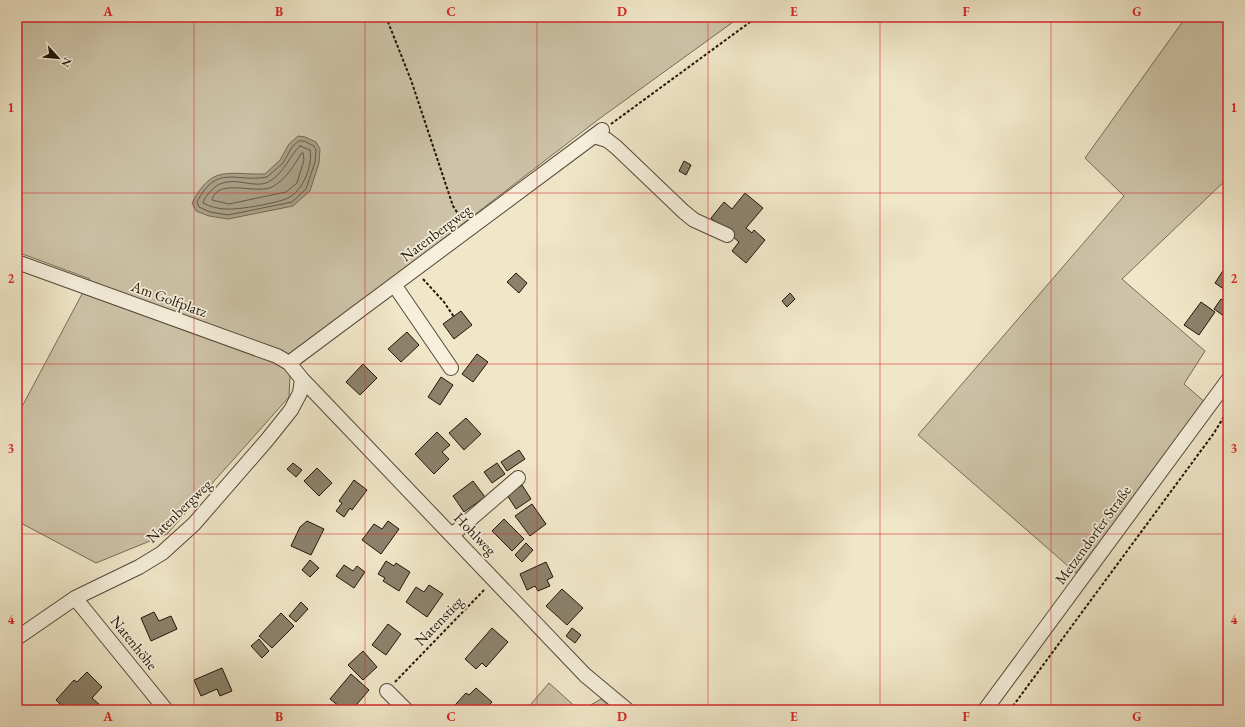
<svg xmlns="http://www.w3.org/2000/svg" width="1245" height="727" font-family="'EB Garamond',serif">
	<rect width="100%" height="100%" fill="#f0e7c9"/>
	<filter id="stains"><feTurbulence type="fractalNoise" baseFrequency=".005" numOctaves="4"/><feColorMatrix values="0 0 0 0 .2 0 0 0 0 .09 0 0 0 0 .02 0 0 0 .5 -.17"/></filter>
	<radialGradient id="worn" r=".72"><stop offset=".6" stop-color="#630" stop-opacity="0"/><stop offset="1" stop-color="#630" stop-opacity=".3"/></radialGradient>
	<path fill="#cdc3a8" stroke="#766c58" d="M17,17H740L599,119L291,356L289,397L167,534L96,563L17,521V416L90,279L17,252Z
		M1186,17H1228V178L1122,279L1205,351L1184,384L1206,403L1076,573L918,435L1124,196L1085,158Z
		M549,683L579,710H526Z
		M601,699L614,710H582Z"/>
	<path fill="#a9a087" stroke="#726854" d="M298,136L305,137L316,142L320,149L319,163L310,191L293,206L228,219L209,216L196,211L192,203C212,164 228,175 265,174L280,160L289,144Z"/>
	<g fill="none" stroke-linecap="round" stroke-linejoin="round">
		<path stroke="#645a48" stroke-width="1" d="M299,141H304L314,146L316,150L315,162L306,189L292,202L228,215L210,212L199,207L197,202C217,163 235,183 267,177L283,163L292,147Z
			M300,146L310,150C313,165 303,191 288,198C278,203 238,210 227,209C219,209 210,207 203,203C204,199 206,196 209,193C228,169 253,192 270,181C285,172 289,156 300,146Z
			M303,153L304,160L297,183L286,192L229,204L212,200C218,177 256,195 272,187C285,180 294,166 301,154Z"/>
	</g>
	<path fill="#8c826c" stroke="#201508" d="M684,161L691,165L686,175L679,171Z
		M745,193L763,208L746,228L752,233L754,230L765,240L746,263L732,251L739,242L711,218L724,202L732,209Z
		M1228,263V292L1215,283Z
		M516,273L527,283L519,293L507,282Z
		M790,293L795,299L787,307L782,301Z
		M1221,299L1228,304V319L1214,309Z
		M1201,302L1215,312L1199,335L1184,325Z
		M461,311L472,325L454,339L443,324Z
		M407,332L419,345L401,362L388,349Z
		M477,354L488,362L473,382L462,374Z
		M363,364L377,378L360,395L346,382Z
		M441,377L453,385L440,405L428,397Z
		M466,418L481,434L464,450L449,433Z
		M437,432L450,445L442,452L449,459L434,474L415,454Z
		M519,450L525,459L507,471L501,462Z
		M293,463L302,470L296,477L287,469Z
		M497,463L505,474L492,483L484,472Z
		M317,468L332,483L319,496L304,481Z
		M354,480L367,490L352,510L350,508L344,517L336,511L342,503L339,501Z
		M473,481L485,497L464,512L453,496Z
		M522,485L531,499L516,509L507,495Z
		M532,504L546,524L530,536L515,516Z
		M504,519L524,539L512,551L492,531Z
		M307,521L324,529L311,555L291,546L300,527Z
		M388,521L399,529L381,554L362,540L374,524L382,529Z
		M526,543L533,550L522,562L515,555Z
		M310,560L319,568L310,577L302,570Z
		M386,561L394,566L396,563L410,572L399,591L383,581L385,578L378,574Z
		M546,562L553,577L547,580L550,586L538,591L535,586L527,590L520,574Z
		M344,565L353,571L357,566L365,572L354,588L336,576Z
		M429,585L443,594L427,617L406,602L416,587L424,592Z
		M562,589L583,608L567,625L546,606Z
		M301,602L308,609L296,622L289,616Z
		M154,612L159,621L171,616L177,629L151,641L141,618Z
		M281,613L294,626L272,648L259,636Z
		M388,624L401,634L386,655L372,645Z
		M492,628L508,642L486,667L482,663L476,669L465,659Z
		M572,628L581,635L575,643L566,636Z
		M259,639L269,651L262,658L251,646Z
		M363,651L377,667L363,680L348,665Z
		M222,668L232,691L220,696L217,689L201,696L194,680Z
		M87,672L102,687L92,698L101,706L97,710H58L62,706L56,700L74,680L77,682Z
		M351,674L369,690L352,710H344L330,699Z
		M476,688L492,702L485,710H461L455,705L466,693L469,695Z"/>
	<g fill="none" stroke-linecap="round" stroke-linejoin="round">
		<g stroke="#544a38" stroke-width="16">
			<path id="minor" d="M594,136L607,140L616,147L684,212L694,220L727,235
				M17,262L277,356L289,363L302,379L585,675L627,710
				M395,286L451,368
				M289,363L602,130
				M452,535L518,478
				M75,598L166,710
				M17,638L75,598L139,567L162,553L194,524L267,440L291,410L300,393L302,379
				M387,691L406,710
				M985,710L1228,380"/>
		</g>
		<path stroke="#201508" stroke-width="2" stroke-dasharray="3 2" stroke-linecap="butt" d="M386,17L411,80L453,206L462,220
			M611,124L757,17
			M423,279L444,302L454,317
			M1223,420L1228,424
			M395,682L485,589
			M1010,710L1214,433L1228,410"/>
		<use href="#minor" stroke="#f5efdc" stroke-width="14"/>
	</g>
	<path fill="none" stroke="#d62828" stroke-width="1" stroke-opacity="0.55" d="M194,17V710M365,17V710M537,17V710M708,17V710M880,17V710M1051,17V710M17,193H1228M17,364H1228M17,534H1228"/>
	<g text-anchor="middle" stroke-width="3.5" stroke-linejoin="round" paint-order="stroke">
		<g font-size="15" fill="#201508" stroke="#f5efdc">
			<text transform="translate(436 233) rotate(-37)" y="5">Natenbergweg</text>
			<text transform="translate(169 299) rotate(20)" y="5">Am Golfplatz</text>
			<text transform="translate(179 511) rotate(-44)" y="5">Natenbergweg</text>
			<text transform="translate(475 534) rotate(46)" y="5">Hohlweg</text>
			<text transform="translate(1093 535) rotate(-54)" y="5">Metzendorfer Straße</text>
			<text transform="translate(439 621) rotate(-46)" y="5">Natenstieg</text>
			<text transform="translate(134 643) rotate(51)" y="5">Natenhöhe</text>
		</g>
	</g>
	<rect width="1245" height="727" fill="none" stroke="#f0e7c9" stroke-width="44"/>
	<g transform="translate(58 58) rotate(117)" stroke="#f5efdc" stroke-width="3" paint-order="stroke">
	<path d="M0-3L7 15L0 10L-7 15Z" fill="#201508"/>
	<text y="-6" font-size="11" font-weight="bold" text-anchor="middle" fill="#201508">N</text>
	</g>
	<rect x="22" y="22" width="1201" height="683" fill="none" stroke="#d62828" stroke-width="1.5"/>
	<g font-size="13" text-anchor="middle" font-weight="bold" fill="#d62828">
		<text x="108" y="16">A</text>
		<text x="279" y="16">B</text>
		<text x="451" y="16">C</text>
		<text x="622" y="16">D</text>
		<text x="794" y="16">E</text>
		<text x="966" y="16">F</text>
		<text x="1137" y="16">G</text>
		<text x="11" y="112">1</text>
		<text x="1234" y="112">1</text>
		<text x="11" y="283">2</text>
		<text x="1234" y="283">2</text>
		<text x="11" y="453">3</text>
		<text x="1234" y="453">3</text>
		<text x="11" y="624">4</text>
		<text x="1234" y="624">4</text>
		<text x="108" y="721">A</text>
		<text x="279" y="721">B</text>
		<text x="451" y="721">C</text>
		<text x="622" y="721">D</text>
		<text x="794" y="721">E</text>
		<text x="966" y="721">F</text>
		<text x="1137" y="721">G</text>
	</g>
	<rect width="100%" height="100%" filter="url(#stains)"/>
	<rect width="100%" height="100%" fill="url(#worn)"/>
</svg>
